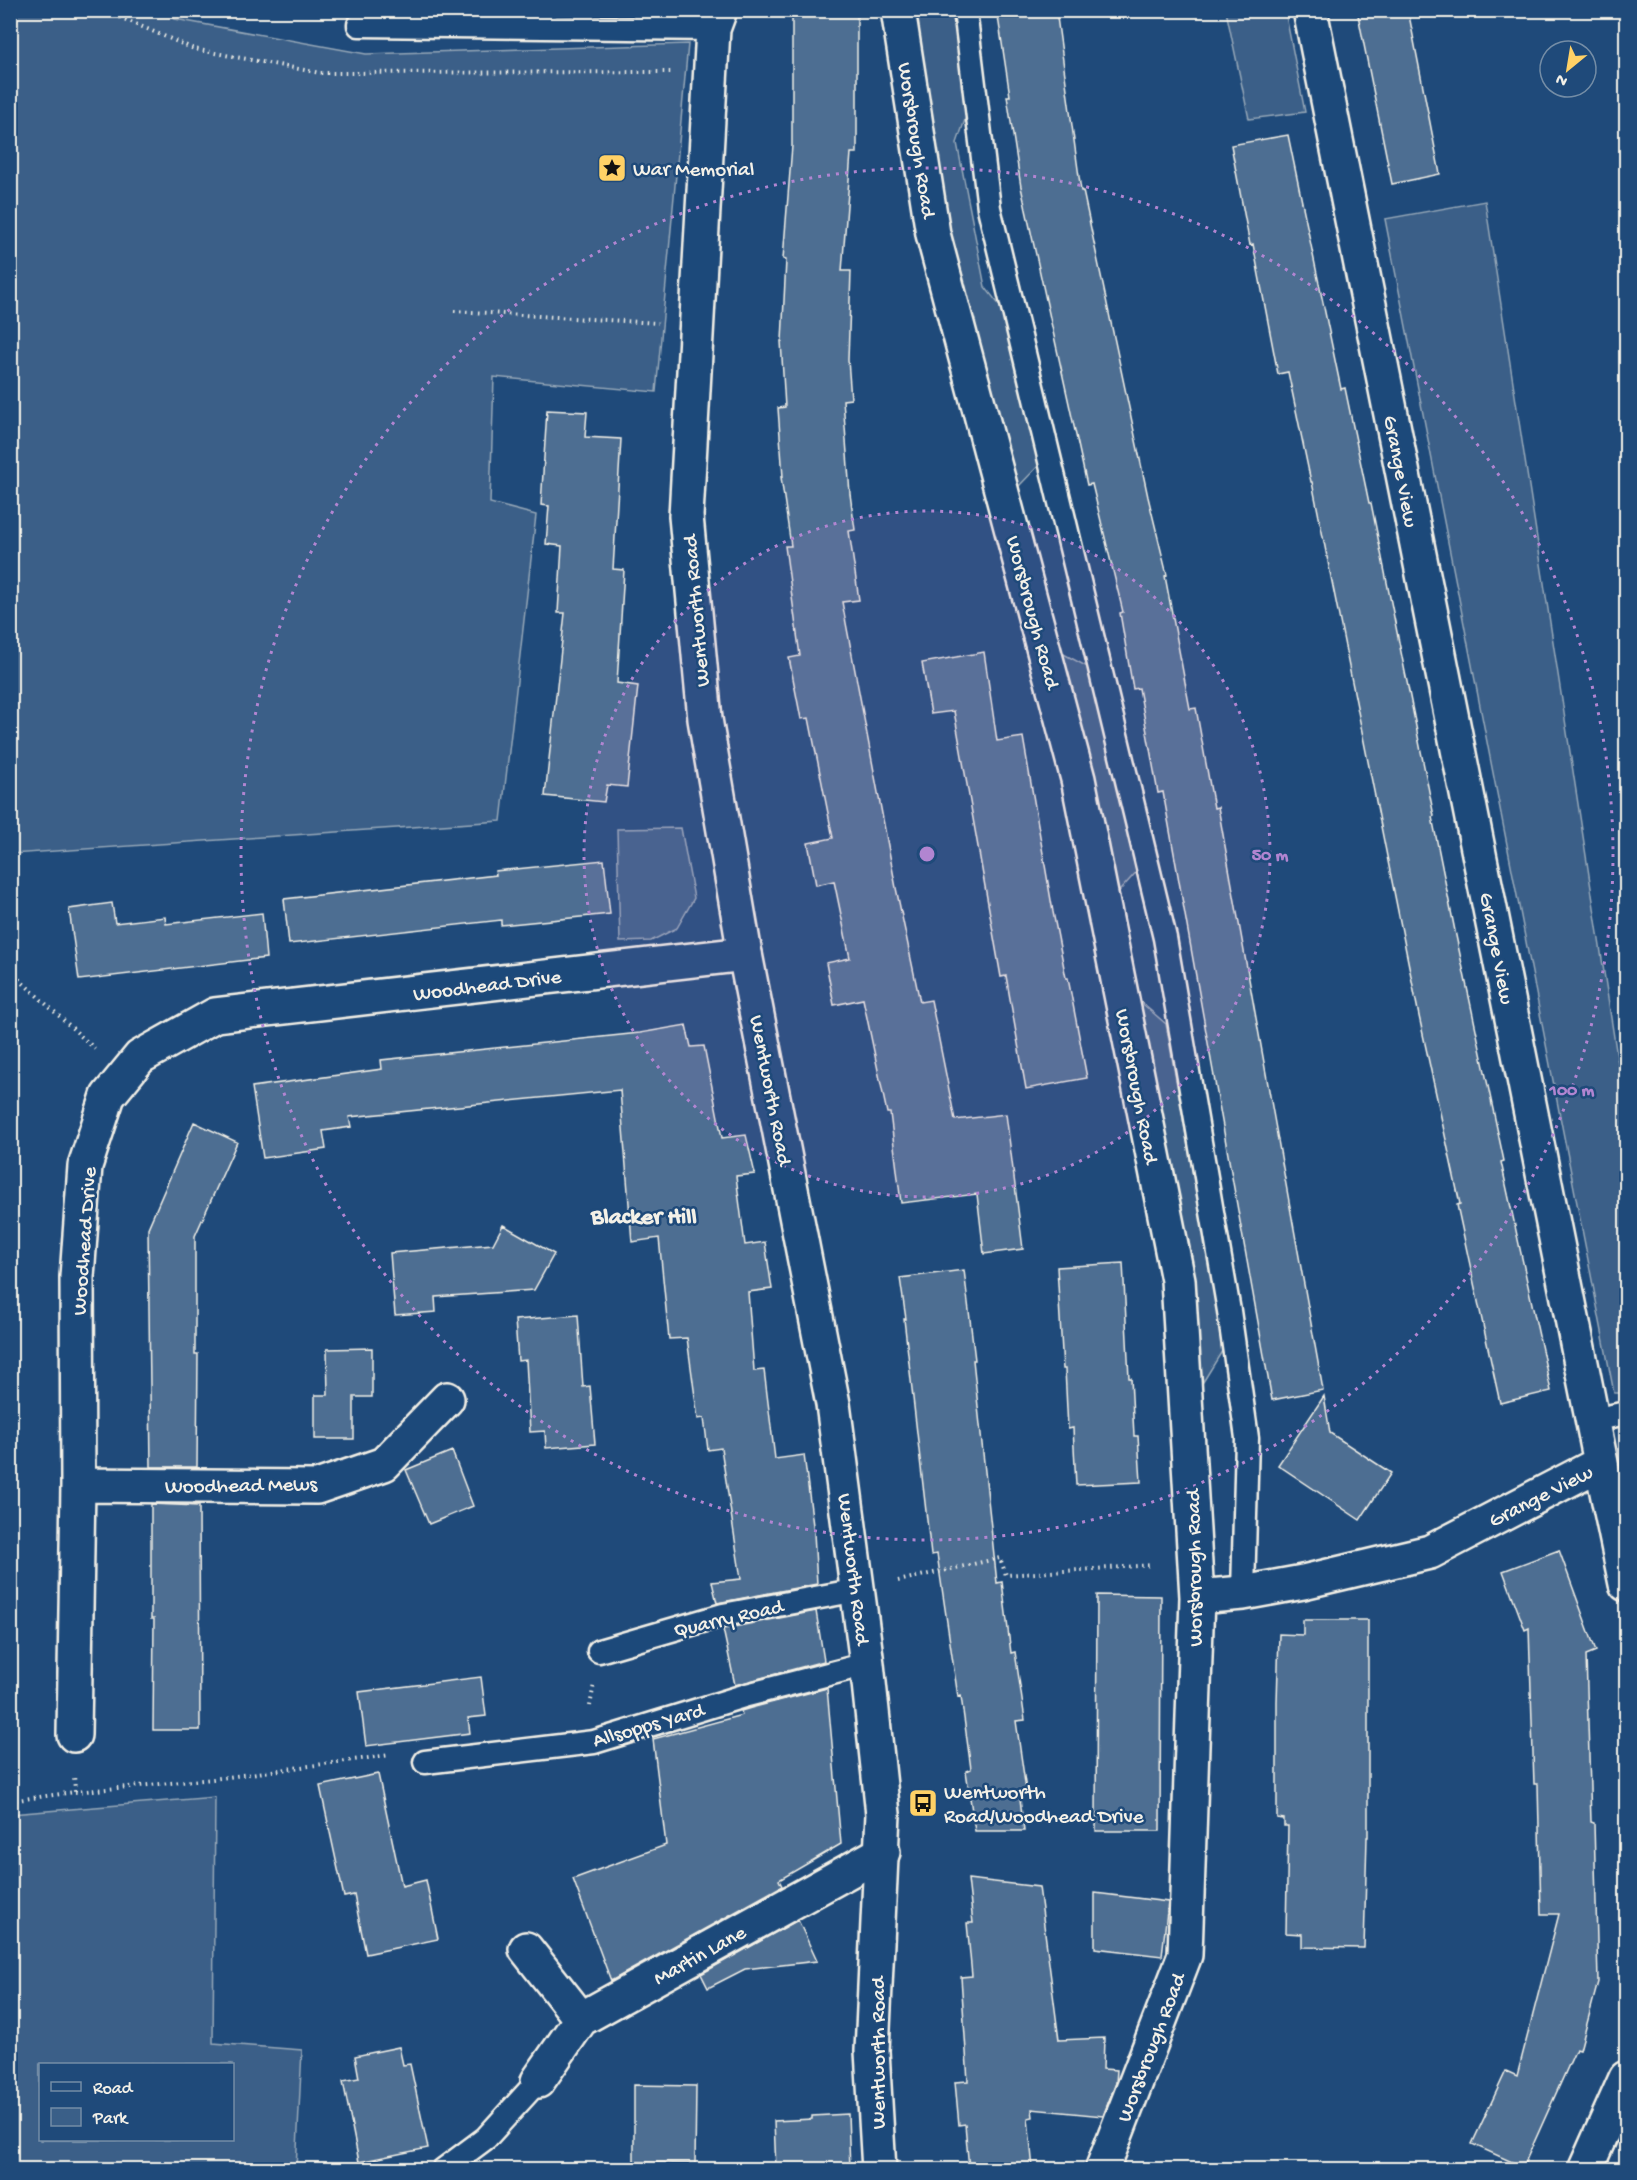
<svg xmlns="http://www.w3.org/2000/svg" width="1637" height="2180" font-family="'Gochi Hand',sans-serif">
	<rect width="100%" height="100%" fill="#1f4a7a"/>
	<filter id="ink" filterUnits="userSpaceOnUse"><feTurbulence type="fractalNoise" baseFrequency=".0167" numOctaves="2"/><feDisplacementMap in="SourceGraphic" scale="12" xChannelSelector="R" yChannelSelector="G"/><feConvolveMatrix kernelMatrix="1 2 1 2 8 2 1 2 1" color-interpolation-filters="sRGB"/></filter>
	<g filter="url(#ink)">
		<path fill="#3a5f88" stroke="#97a8b8" stroke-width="1.5" fill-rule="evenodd" d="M11,10L163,11L175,19L366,54L688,44L656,392L494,377L490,503L536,515L501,821L11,854Z
			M913,11H952L960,24L969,108L957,143L985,287L1005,312L1042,462L1017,488L944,235Z
			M1226,11H1285L1305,112L1249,119Z
			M1485,201L1626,1115V1393H1614L1385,219Z
			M1060,652L1095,671L1140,868L1112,899L1080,722Z
			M681,828L694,898L677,928L651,941L620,942L617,829Z
			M1130,993L1166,1024L1224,1348L1203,1382L1177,1201Z
			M215,1797L213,2043L302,2050L296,2169H11V1814ZM40,2064H232V2140H40Z"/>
		<path fill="#4d6e92" stroke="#f4f1e8" stroke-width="1.5" d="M997,10H1056L1081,191H1083L1148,497L1167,575L1165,576L1190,709L1196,708L1214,808L1218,807L1323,1390L1272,1400L1163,792L1158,793L1139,688L1133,689L1120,613L1123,612L1092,484L1087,485L1021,187L1007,96H1010Z
			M1357,10H1408L1440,174L1392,184Z
			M792,12H857V153H851L842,271H851L848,360L851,399L843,400L850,494L855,530L849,531L859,600L842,602L896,888L920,1002L931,1000L955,1120L1006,1114L1023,1249L984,1254L977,1194L901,1203L890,1113H887L863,999L834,1005L826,963L850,958L834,881L816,885L808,843L833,838L809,718L801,719L789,658L800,656L785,546H791L781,477H783L778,408L785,407L781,341H782L786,260L783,259L792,146Z
			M1288,135L1341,389L1345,388L1369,503H1371L1434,816L1432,817L1455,931L1504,1161L1501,1162L1551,1391L1500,1403L1457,1205L1460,1204L1419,1016L1312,482H1311L1288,372L1278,374L1253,244L1250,245L1231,145Z
			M547,410L587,412L585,437L621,439L613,569L624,570L617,683L638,686L627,787L607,785L604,802L545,796L565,613H558L562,546L546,544L549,506L541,505Z
			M984,652L997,741L1023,737L1053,912L1066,978H1068L1087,1078L1026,1089L1006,976L1001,977L954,711L931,714L922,663Z
			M604,860L610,914L501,925V920L289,944L284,899L496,875L495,871Z
			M112,903L115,923L165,917L166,924L262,913L266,958L79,980L69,909Z
			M686,1025L691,1047L704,1046L722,1138L746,1135L755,1174L736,1176L745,1245L765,1242L772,1289L748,1292L754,1371L764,1370L775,1459L804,1455L814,1533L817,1584L717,1603L712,1582L741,1579L721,1448L708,1450L704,1418L698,1419L687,1338L669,1339L659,1238L632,1242L620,1090L349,1117L351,1127L323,1131L326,1149L263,1158L252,1087L382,1069L381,1060L640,1033Z
			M194,1122L237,1142L195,1236V1354H198L197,1467H151L148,1228Z
			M503,1225L554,1254L534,1290L435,1297L436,1312L395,1315L390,1253L493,1244Z
			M1123,1263L1129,1378H1131L1134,1436H1138L1141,1482L1076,1485L1073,1428L1068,1429L1065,1369H1063L1057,1267Z
			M964,1270L975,1360H973L997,1583L1002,1582L1011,1653L1015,1652L1025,1720L1016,1721L1026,1790L1019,1791L1024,1831H975L966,1771L971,1769L961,1696L958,1697L937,1554L931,1555L904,1319H906L900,1278Z
			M578,1315L583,1387L590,1386L595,1444L546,1448L545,1431L530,1432L526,1360L518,1361L515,1320Z
			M372,1348V1397H354V1439H315V1395H328L327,1349Z
			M1324,1396L1330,1433L1391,1473L1360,1520L1278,1465Z
			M452,1451L473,1506L429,1524L406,1470Z
			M151,1504L199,1506L200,1730H153L154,1619H151Z
			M1559,1550L1596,1651L1586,1655L1591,1822L1594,1823L1598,1982L1580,2050L1576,2049L1523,2167L1472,2144L1506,2071L1517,2076L1559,1914H1541L1538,1784H1534L1529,1628L1525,1630L1503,1571Z
			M1097,1595L1161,1596L1160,1831H1096Z
			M816,1611L824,1661L735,1685L723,1629Z
			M1303,1620H1368V1837H1367L1364,1948L1302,1947V1934L1286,1933L1288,1826H1284V1819L1277,1818V1702L1279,1634L1303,1635Z
			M481,1677L486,1716L468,1718L470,1733L366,1746L359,1692Z
			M827,1688L841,1844L779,1880L782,1886L611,1981L573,1879L666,1845L653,1739L742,1715L741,1711L751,1708Z
			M378,1774L402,1886L426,1880L438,1939L366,1954L354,1895L344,1897L320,1786Z
			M968,1879L1039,1887L1059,2040L1104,2038L1103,2069L1117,2070L1116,2083L1103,2116L1032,2109L1033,2117L1028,2118L1033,2169H969L965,2124L959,2125L955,2082L968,2081L961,1977L972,1976L967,1923H973Z
			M1095,1893L1168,1902L1162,1956L1095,1948Z
			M798,1920L817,1961L745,1969L708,1988L701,1974Z
			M399,2047L403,2065L410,2064L428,2148L359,2162L343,2081L359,2078L355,2056Z
			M634,2085L696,2086L695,2164L634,2162Z
			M848,2114L850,2169H776L774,2121L812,2119V2116Z"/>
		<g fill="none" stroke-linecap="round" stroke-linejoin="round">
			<g stroke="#f4f1e8" stroke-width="27">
				<path id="lane" d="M965,10L989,208L1165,938L1229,1311L1247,1438L1243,1593
					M359,25L713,29
					M1593,1420L1626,1413
					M599,1651L723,1615L858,1590
					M425,1762L594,1742L747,1695L867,1664
					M443,2170L486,2138L538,2081"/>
			</g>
			<g stroke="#f4f1e8" stroke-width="38">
				<path id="street" d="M898,10L933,234L1078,779L1178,1280L1197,1597L1185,1955L1102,2170
					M1601,1463L1626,1584
					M78,1485L317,1487L384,1464L447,1399
					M1197,1597L1243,1593L1303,1582L1430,1552L1601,1463L1310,10
					M74,1735L78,1485L77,1277L85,1166L108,1096L140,1057L215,1015L745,954
					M526,1949L581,2019
					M538,2081L581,2019L883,1852
					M1585,2170L1626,2078"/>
			</g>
			<g stroke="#f4f1e8" stroke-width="38">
				<path id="secondary" d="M720,10L713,29L686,516L705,719L745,954L833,1404L867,1664L883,1814L872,2051L879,2170"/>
			</g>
			<path stroke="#f4f1e8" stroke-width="4" stroke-dasharray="1.5 4.5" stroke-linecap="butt" d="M103,10L194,49L320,73L671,72
				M454,311L658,323
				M10,971L95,1049
				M898,1581L1000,1558L1006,1575L1153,1565
				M590,1706L594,1684
				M75,1792L213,1779L390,1755
				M10,1801L75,1792L74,1774"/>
			<use href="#lane" stroke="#1f4a7a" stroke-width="22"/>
			<use href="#street" stroke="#1f4a7a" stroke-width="33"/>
			<use href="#secondary" stroke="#1f4a7a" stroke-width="33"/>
		</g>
	</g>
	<circle cx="927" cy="854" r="343" fill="#b185d1" fill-opacity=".12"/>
	<g fill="none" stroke="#b185d1" stroke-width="3" stroke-dasharray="3 6">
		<circle cx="927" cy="854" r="343"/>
		<circle cx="927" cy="854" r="686"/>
	</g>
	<defs>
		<g id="sight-square" transform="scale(1.5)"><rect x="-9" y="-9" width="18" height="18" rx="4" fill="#ffd166" stroke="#1f4a7a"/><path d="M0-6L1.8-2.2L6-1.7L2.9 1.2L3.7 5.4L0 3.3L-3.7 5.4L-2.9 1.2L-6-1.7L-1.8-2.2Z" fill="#111"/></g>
		<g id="bus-square" transform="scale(1.5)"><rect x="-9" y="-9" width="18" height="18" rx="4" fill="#ffd166" stroke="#1f4a7a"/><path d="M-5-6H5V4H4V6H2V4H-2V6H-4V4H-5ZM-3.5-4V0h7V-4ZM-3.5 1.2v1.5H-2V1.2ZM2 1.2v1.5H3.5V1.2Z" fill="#111"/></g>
	</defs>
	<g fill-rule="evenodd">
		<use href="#sight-square" x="612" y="168"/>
		<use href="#bus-square" x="923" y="1803"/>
	</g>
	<g text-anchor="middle" stroke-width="5" stroke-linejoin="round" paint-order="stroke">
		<g font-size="21" fill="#f4f1e8" stroke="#1f4a7a">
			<text transform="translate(918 140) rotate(81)" y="7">Worsbrough Road</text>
			<text transform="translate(1402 471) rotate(79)" y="7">Grange View</text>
			<text transform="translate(695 611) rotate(-95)" y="7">Wentworth Road</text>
			<text transform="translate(1034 612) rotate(75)" y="7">Worsbrough Road</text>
			<text transform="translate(1498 948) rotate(79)" y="7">Grange View</text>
			<text transform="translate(487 984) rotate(-7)" y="7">Woodhead Drive</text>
			<text transform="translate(1138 1086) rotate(79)" y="7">Worsbrough Road</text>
			<text transform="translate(772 1090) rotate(79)" y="7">Wentworth Road</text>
			<text transform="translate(83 1241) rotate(-86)" y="7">Woodhead Drive</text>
			<text transform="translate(241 1484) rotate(-1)" y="7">Woodhead Mews</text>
			<text transform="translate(1540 1495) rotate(-27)" y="7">Grange View</text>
			<text transform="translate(1193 1568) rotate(-91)" y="7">Worsbrough Road</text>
			<text transform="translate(855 1569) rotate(83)" y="7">Wentworth Road</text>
			<text transform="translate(728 1617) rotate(-13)" y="7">Quarry Road</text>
			<text transform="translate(648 1724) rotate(-16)" y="7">Allsopps Yard</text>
			<text transform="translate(699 1954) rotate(-29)" y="7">Martin Lane</text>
			<text transform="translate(1150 2047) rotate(-69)" y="7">Worsbrough Road</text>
			<text transform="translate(877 2053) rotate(-90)" y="7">Wentworth Road</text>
		</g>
		<g font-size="21" fill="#f4f1e8" stroke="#1f4a7a" text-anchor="start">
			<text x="633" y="175">War Memorial</text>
			<text x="944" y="1798">Wentworth<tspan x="944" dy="24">Road/Woodhead Drive</tspan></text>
		</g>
		<g font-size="24" font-weight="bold" fill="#f4f1e8" stroke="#1f4a7a">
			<text x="644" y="1223">Blacker Hill</text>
		</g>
	</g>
	<circle cx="927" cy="854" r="9" fill="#b185d1" stroke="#1f4a7a" stroke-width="3"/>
	<g font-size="18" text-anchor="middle" font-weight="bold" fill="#b185d1" stroke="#1f4a7a" stroke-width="5" stroke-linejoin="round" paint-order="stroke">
		<text x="1270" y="860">50 m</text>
		<text x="1572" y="1095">100 m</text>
	</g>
	<rect width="1637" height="2180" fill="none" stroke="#1f4a7a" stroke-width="36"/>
	<rect x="18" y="18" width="1601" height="2144" fill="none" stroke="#f4f1e8" stroke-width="2" filter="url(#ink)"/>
	<rect x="39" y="2063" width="195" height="78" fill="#1f4a7a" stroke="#748da6" stroke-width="1.5"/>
	<rect x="51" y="2082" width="30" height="9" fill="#1f4a7a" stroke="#748da6" stroke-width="1.5"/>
	<text x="93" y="2093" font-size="18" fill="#f4f1e8">Road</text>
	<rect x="51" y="2108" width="30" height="18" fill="#3a5f88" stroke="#748da6" stroke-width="1.5"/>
	<text x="93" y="2123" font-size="18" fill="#f4f1e8">Park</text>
	<g transform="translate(1568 69) rotate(210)"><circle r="28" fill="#1f4a7a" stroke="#748da6" stroke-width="1.5"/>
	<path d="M0-4.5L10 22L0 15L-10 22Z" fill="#ffd166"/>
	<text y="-9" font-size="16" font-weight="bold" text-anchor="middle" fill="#f4f1e8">N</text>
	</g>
</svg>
